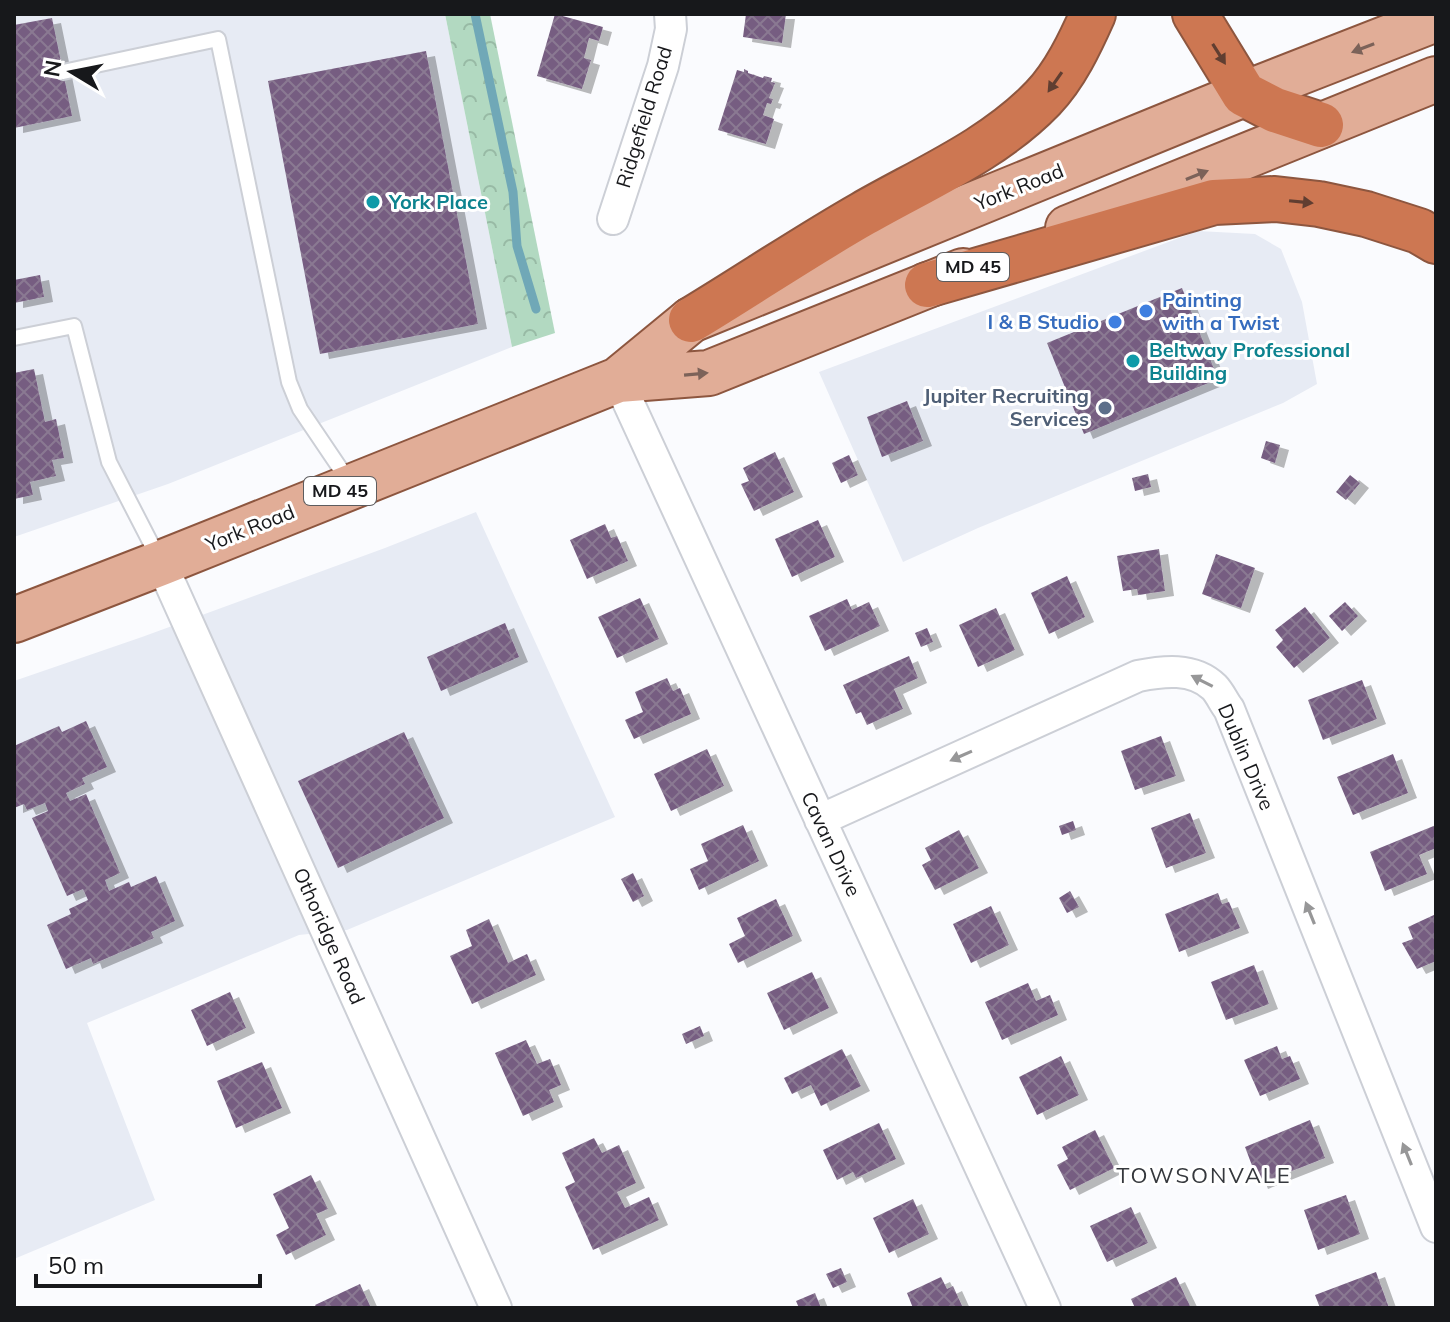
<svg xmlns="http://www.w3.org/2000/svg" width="1450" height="1322" font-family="Mulish,sans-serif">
	<defs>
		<pattern id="park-crowns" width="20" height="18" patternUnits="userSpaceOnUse" patternTransform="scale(2)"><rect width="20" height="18" fill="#b2d9c1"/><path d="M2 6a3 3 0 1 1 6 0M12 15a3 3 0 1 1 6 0" fill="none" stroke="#98baa5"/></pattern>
		<pattern id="building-cross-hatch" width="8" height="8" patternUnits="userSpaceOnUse" patternTransform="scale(2)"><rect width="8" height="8" fill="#765d81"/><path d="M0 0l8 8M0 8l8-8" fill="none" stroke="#8a7992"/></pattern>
		<filter id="shadow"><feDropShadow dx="9" dy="5" stdDeviation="0" flood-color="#0004"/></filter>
	</defs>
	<rect width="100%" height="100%" fill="#fafbfe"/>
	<path fill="#e7ebf4" d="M14,14H445L512,347L168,484L14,537Z
		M1198,231L1255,234L1281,249L1302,302L1317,384L1283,403L978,528L903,562L819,372Z
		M476,512L615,817L347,930L299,935L87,1023L155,1200L14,1259V681L142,637L385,548Z"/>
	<path fill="url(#park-crowns)" d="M445,14H490L555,333L512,347Z"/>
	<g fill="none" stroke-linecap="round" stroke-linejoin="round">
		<path stroke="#70a8b7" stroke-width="9" d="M475,14L513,192L517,246L536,309"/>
	</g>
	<path fill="url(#building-cross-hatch)" filter="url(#shadow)" d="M555,14L603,27L599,41L589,38L584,58L591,60L582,89L537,76Z
		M746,14H786L782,43L743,37Z
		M52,18L72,116L14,128V25Z
		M426,51L478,324L320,354L268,81Z
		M744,69L748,71V73L763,78L764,76L772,78L771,82L775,83L769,98L773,99L771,104L767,103L763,115L774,119L766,144L718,130L737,70L744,72Z
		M40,275L44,297L14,303V280Z
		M1182,288L1218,379L1084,434L1047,343Z
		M34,369L45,422L56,419L64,458L52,460L56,476L30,482L33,495L14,499V373Z
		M907,401L923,441L882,457L867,417Z
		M1266,441L1280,445L1275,463L1261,458Z
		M775,452L794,492L754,511L741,484L749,481L743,468Z
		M849,455L858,475L841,483L832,463Z
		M1148,474L1151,487L1135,491L1132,478Z
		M1350,475L1360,483L1346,500L1336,492Z
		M818,520L835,557L792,577L775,539Z
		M605,524L611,538L617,536L628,561L587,579L570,540Z
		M1159,549L1165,591L1138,595L1137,589L1123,591L1117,556Z
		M1216,554L1255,568L1241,608L1202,594Z
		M1067,576L1085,617L1049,634L1031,593Z
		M640,598L659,639L617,658L598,617Z
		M847,599L852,610L869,602L880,626L825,651L809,616Z
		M1345,602L1358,616L1342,631L1329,616Z
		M1305,607L1330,638L1294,668L1276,647L1283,640L1275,630Z
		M996,608L1015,650L978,667L959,625Z
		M505,623L519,657L441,691L427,657Z
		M927,628L933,642L921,647L915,633Z
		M909,656L918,678L894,689L903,709L867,725L861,712L856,714L843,685Z
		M667,678L673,691L680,688L691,714L634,739L625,720L643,712L635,692Z
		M1362,680L1377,719L1323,740L1308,700Z
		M86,721L107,767L82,778L85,784L66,793L70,801L86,794L120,873L105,880L109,891L129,882L131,887L156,876L175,921L151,932L154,938L93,964L91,958L66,969L47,925L71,914L69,909L88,900L83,889L67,896L32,818L48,811L45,803L27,810L24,804L14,808V746L59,726L62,732Z
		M404,732L444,818L338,868L298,781Z
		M1161,736L1176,776L1135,790L1121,751Z
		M707,749L724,786L671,811L654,774Z
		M1393,754L1408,793L1353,815L1337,777Z
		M1190,813L1206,853L1166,868L1151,828Z
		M1073,821L1076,830L1062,835L1059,826Z
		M743,825L759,861L699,890L690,869L708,861L701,844Z
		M1436,825V848L1419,855L1427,874L1385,891L1370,852Z
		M959,830L979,868L935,890L922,865L931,860L925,848Z
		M633,873L644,896L633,902L621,879Z
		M1070,891L1079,907L1067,913L1059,898Z
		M1218,893L1222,904L1229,902L1240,928L1179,952L1165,914Z
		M776,899L793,936L738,963L729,944L745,936L737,918Z
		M991,906L1009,945L971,963L953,924Z
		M1436,914V961L1417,969L1402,943L1413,939L1408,927Z
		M489,919L508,963L527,954L536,975L472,1004L450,956L472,946L466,930Z
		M1254,965L1269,1004L1226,1020L1211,982Z
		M812,972L829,1008L784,1030L767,993Z
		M1028,983L1036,1001L1050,995L1058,1015L1002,1040L985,1002Z
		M230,992L246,1028L207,1046L191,1010Z
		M700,1026L704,1036L686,1044L682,1034Z
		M526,1040L537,1064L550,1059L561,1085L549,1090L554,1102L523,1116L495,1053Z
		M1277,1046L1282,1059L1290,1056L1300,1079L1260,1096L1244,1060Z
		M842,1049L861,1086L821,1106L811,1085L792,1094L784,1078Z
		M1061,1056L1079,1095L1037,1115L1019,1077Z
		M262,1062L282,1108L236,1128L217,1081Z
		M1310,1120L1325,1158L1259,1184L1245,1147Z
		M879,1123L896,1159L856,1178L853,1172L837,1180L823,1150Z
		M1095,1130L1114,1168L1070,1190L1057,1165L1068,1159L1062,1147Z
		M594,1138L602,1153L619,1145L636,1183L617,1192L625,1208L649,1197L659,1220L593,1250L565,1187L575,1182L562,1153Z
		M311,1175L328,1209L316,1214L326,1235L286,1255L276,1235L289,1228L273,1194Z
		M1346,1195L1360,1234L1318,1250L1304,1210Z
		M913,1199L929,1234L889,1253L873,1218Z
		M1131,1207L1148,1243L1107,1262L1090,1226Z
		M841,1268L847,1282L833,1288L826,1274Z
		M1376,1272L1389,1308H1320L1315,1295Z
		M941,1277L947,1289L953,1286L963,1308H913L907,1293Z
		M1176,1277L1191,1308H1135L1131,1299Z
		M360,1284L371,1308H317L315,1305Z
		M815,1293L821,1308H799L796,1301Z"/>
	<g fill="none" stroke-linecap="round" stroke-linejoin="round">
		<g stroke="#cccfd6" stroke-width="18">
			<path id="service" d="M63,72L218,39L289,382L300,409L350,483
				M14,338L74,326L109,462L159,559"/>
		</g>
		<g stroke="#cccfd6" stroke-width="34">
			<path id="minor" d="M613,219L663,66L671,29L670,14
				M618,380L1045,1308
				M161,563L496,1308
				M820,820L1138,676C1163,671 1193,667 1214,687C1220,693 1224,703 1229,709L1436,1227"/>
		</g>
		<g stroke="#8d563f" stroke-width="48">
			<path id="primary" d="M1068,228L1436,79
				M618,380L709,373L963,271
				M14,620L161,563L618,380L691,320L1244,94L1436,19"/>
		</g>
		<g stroke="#8d563f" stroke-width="48">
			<path id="motorway" d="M1195,14L1244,94L1275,110L1321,125
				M927,285L1214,202L1275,199L1319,204L1366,214L1419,231L1436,241
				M691,320C749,285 805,247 863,214C924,179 993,150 1043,98C1065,75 1080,43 1093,14"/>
		</g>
		<use href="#service" stroke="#fff" stroke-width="14"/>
		<use href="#minor" stroke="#fff" stroke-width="30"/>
		<use href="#primary" stroke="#e1ad97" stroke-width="44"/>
		<use href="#motorway" stroke="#cd7752" stroke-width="44"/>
	</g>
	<defs><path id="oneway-solid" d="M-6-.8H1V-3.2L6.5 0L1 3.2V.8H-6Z" transform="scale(2)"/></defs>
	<g fill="#7c6259">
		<use href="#oneway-solid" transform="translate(1363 48) rotate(159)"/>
		<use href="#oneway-solid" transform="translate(1197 175) rotate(-22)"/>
		<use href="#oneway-solid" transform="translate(696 374) rotate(-5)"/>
	</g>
	<g fill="#603e31">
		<use href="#oneway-solid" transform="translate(1219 54) rotate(58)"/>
		<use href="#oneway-solid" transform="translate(1055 82) rotate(125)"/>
		<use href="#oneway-solid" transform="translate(1301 202) rotate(6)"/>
	</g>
	<g fill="#979798">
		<use href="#oneway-solid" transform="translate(1202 681) rotate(-153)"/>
		<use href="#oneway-solid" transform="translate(961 756) rotate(156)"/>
		<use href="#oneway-solid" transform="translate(1310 913) rotate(-112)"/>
		<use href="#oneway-solid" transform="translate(1407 1154) rotate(-112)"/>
	</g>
	<g fill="#0f9aa8" stroke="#fff" stroke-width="3">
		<circle cx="373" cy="202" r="8"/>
		<circle cx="1133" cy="361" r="8"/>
	</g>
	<g fill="#3f7fe0" stroke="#fff" stroke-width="3">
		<circle cx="1146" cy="311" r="8"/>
		<circle cx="1115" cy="322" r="8"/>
	</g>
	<circle fill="#5c6f8a" stroke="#fff" stroke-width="3" cx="1105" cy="408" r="8"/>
	<g text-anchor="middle" stroke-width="6" stroke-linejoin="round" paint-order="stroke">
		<g fill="#fff" stroke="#5d5d5f" stroke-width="2">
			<rect x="937" y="253" width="72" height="28" rx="6"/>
			<rect x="304" y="477" width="72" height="28" rx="6"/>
		</g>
		<g font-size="18" font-weight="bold" fill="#17181b">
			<text x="973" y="273">MD 45</text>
			<text x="340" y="497">MD 45</text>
		</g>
		<g font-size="20" fill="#17181b" stroke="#fff">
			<text transform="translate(644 117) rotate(-73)" y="7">Ridgefield Road</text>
			<text transform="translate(1019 187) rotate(-22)" y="7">York Road</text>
			<text transform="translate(250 528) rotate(-22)" y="7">York Road</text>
			<text transform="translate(1246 757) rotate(67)" y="7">Dublin Drive</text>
			<text transform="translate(831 844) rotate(65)" y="7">Cavan Drive</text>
			<text transform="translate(329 936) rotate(66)" y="7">Othoridge Road</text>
		</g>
		<g font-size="20" font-weight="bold" fill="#0d838f" stroke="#fff" text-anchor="start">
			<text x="389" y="209">York Place</text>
			<text x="1149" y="357">Beltway Professional<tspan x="1149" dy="23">Building</tspan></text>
		</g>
		<g font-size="20" font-weight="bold" fill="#366cbe" stroke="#fff" text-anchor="start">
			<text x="1162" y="307">Painting<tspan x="1162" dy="23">with a Twist</tspan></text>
			<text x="1099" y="329" text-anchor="end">I &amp; B Studio</text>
		</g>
		<g font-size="20" font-weight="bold" fill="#4e5e75" stroke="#fff" text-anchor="end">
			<text x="1089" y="403">Jupiter Recruiting<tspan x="1089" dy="23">Services</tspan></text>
		</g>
		<g font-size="22" letter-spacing="2" fill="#35383d" stroke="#fff">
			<text x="1204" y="1183">TOWSONVALE</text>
		</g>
	</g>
	<rect width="1450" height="1322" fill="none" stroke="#17181b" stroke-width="32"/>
	<g transform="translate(72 72) rotate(280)" stroke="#ffffff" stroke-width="6" paint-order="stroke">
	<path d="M0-6L14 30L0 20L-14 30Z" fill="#17181b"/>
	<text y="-12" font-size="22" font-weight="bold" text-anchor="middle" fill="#17181b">N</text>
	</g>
	<path d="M36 1274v12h224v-12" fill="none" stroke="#17181b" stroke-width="4"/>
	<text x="48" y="1274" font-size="24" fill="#17181b" stroke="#ffffff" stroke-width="6" paint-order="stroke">50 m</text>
</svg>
